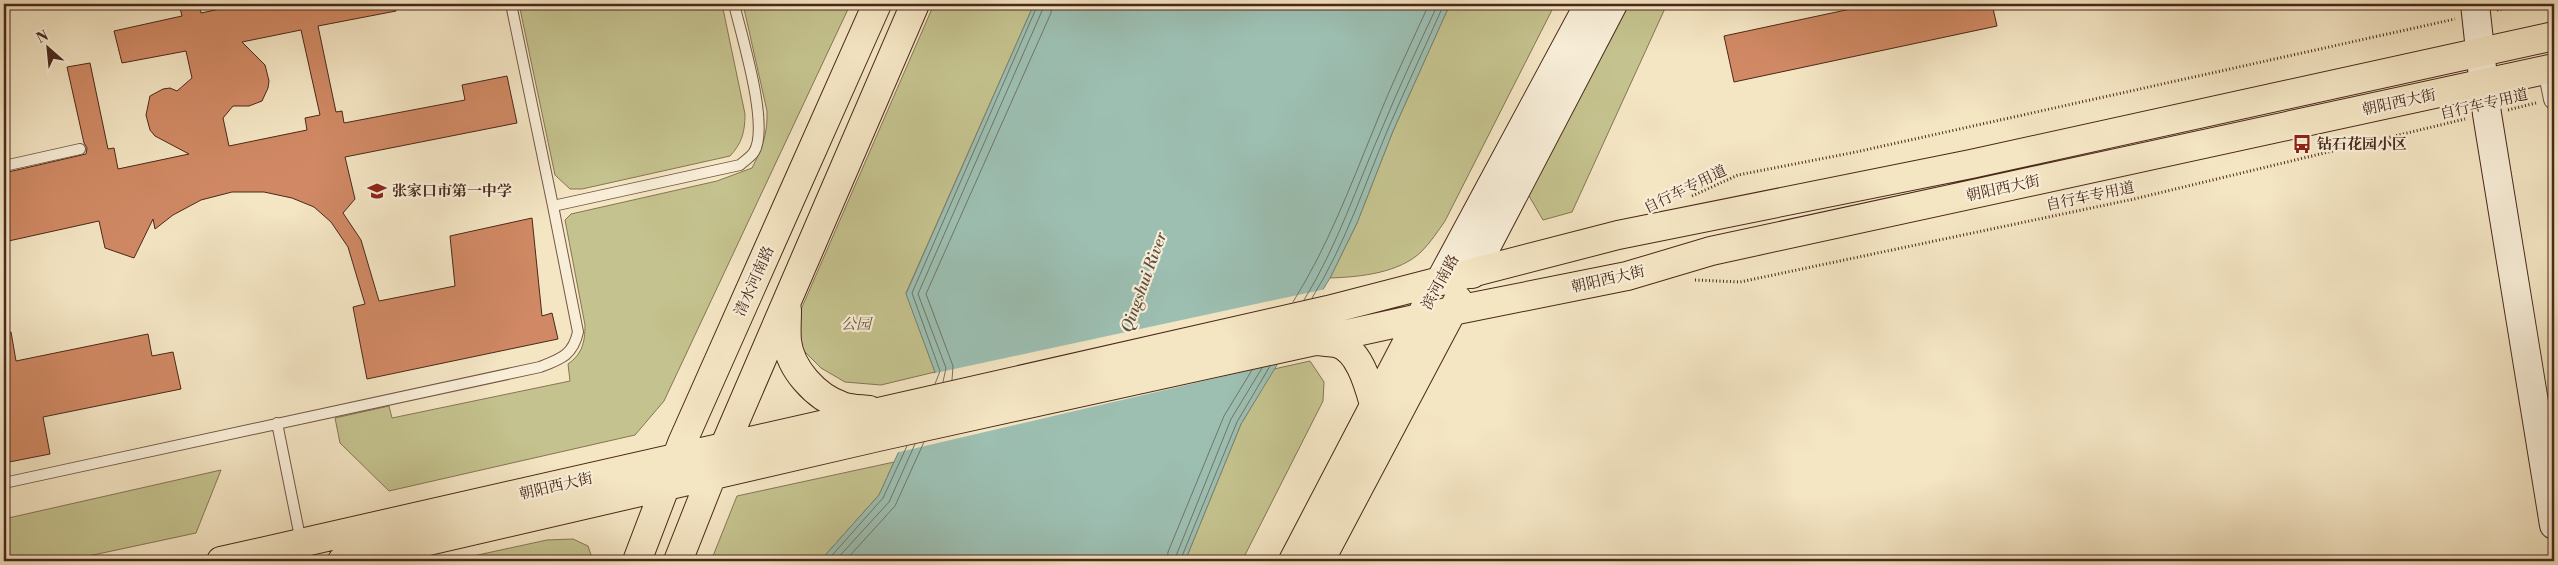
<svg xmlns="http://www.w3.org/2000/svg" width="2558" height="565" font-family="'Libre Bodoni','Noto Serif SC',serif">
	<rect width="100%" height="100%" fill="#f4e5c3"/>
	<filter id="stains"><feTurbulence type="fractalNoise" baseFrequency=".004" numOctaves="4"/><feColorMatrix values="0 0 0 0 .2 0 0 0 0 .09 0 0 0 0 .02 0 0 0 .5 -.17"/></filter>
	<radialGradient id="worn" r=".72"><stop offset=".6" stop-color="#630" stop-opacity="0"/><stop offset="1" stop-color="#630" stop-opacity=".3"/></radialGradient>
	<path fill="#c4c28e" stroke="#877554" d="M519,4H722L745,114C745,132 742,143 730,156L582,189H570L555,175Z
		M743,4H839L849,7L664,401L635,435L389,491L340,443L335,418L389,406L392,418L570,381L568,364C582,354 585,343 585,325L565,220L571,214L717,181L752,168C762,149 768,133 767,111Z
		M934,4H1034L906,293L935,372L881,385L845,382L821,368L801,348L796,321Z
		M1450,4H1555L1445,221C1438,231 1430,243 1422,251C1400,273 1360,277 1330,278L1357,223L1393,131Z
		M1625,4H1667L1572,212L1543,220L1525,189Z
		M1310,361L1324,382L1323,401L1242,561H1185L1241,424L1274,369Z
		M894,462L879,495L820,561H711L737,496Z
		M221,470L196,533L65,561H4V519Z
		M573,539L588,546L593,561H450L547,540Z"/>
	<path fill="#9cbfb2" stroke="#7b8375" d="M1034,4H1450L1393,131L1357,223L1330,278L1241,424L1185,561H820L879,495L935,372L906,294Z"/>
	<path fill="#f4e5c3" d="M1326,289L1281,363L895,453L931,374Z"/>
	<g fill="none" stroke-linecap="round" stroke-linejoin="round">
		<path stroke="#737466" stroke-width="1" d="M1312,298C1345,245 1364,186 1388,129C1406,87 1426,45 1444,4
			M1304,300C1338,245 1357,185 1383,126C1400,85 1419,44 1438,4
			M1293,302C1328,246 1350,187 1375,126C1391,85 1411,44 1429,4
			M952,380L953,366L926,294L1051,13L1052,4
			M943,382L946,368L918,294L1045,4
			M935,384L940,371L912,293L1038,4
			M827,561L883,498L907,446
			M835,561L889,502L915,444
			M845,561L895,506L924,442
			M1167,561L1168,552L1224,416L1252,370
			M1174,561L1231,419L1262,368
			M1180,561L1237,422L1270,366"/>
	</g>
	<path fill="#d08964" stroke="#4a281a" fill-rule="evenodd" d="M179,4H199L201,13L244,4H396V11L318,26L336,112L342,111L344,123L465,100L462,85L507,76L517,123L345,157L355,199L343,213L361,240L379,301L455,286L450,236L532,218L542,316L552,313L558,339L367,379L353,307L365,304L348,247L331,222L314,207L292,198L264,192H232L201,200L173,215L155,229L153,219L134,258L105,248L99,221L4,242V173L86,154L87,148L84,143L67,67L90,63L108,149L114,148L118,169L189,154L155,136L150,130L146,115L150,96L163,89L170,88L177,91L192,78L186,51L122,63L114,31L182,16ZM301,30L320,115L305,118L307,130L229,146L223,118L233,106H249L262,101L268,88L269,81L265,65L242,42Z
		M1874,4H1992L1997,26L1734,82L1724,36Z
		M11,332L16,361L148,334L152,356L173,352L181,389L43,417L50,454L4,463V333Z"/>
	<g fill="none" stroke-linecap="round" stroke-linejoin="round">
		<g stroke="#745744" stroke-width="12">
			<path id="service" d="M511,4L553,206L740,165C744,161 751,157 754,152C770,126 741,34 734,4
				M4,166L80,149
				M277,423L301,542
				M4,483L540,367C561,359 573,355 578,332L553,206"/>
		</g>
		<g stroke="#745744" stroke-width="22">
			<path id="minor" d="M2548,69L2554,99"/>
		</g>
		<g stroke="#4a281a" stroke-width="30">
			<path id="secondary" d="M2475,4L2487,114L2554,525
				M1472,274L1613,4
				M1440,281L1589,4"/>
		</g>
		<g stroke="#4a281a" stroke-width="30">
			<path id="primary" d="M787,310C787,321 786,331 787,341C790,369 816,397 842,406C850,409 861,409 869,410
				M1316,341C1323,342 1330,342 1336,343C1360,349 1369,387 1375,408
				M221,561L1328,310L1618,235L1971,164L2554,36
				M342,561L878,437L1452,311L1627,276L1711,251L2554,68
				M637,561L682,443L877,4
				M678,561L712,475L915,4
				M1293,561L1425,308
				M1320,561L1458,300"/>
		</g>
		<path stroke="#4a281a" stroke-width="3" stroke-dasharray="1 2.5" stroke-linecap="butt" d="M2497,10L2526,4
			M2508,110L2536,103
			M1692,196L1738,175L1856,152L2455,19
			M1695,280L1740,282L2134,199L2465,119"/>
		<use href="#service" stroke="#f8eed8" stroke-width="10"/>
		<use href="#minor" stroke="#f8eed8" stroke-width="20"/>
		<use href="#secondary" stroke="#f8eed8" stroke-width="28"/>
		<use href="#primary" stroke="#f4e5c3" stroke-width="28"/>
	</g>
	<defs>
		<g id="bus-bare" transform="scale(1.5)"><path d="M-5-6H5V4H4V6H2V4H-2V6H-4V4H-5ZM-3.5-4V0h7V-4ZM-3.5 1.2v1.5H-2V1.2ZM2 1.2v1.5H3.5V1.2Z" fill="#8f2418" stroke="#f8eed8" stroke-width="2.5" paint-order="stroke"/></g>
		<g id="school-bare" transform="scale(1.5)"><path d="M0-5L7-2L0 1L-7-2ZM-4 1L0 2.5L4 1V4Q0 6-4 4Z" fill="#8f2418" stroke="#f8eed8" stroke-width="2.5" paint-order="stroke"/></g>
	</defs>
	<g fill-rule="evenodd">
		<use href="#bus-bare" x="2302" y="144"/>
		<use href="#school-bare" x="377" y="191"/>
	</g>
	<g text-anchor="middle" stroke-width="4.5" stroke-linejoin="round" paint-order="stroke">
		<g font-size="15" fill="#4a281a" stroke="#f8eed8">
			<text transform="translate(2399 102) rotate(-12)" y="5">朝阳西大街</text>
			<text transform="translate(2484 104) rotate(-13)" y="5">自行车专用道</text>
			<text transform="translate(2003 188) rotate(-12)" y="5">朝阳西大街</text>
			<text transform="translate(1685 189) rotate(-26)" y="5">自行车专用道</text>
			<text transform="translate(2090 196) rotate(-12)" y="5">自行车专用道</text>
			<text transform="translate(1608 279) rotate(-13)" y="5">朝阳西大街</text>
			<text transform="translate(754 281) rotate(-66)" y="5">清水河南路</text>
			<text transform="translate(1440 282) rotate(-61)" y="5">滨河南路</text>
			<text transform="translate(556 486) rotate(-13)" y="5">朝阳西大街</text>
		</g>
		<g font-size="15" font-weight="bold" fill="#4a281a" stroke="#f8eed8" text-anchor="start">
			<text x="2317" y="149">钻石花园小区</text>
			<text x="392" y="196">张家口市第一中学</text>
		</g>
		<g font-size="15" font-style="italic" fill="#684e37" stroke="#f8eed8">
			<text x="856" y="329">公园</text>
		</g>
		<g font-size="16" font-style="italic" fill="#5e4e40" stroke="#f8eed8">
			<text transform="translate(1143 282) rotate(-70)" y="6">Qingshui River</text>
		</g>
	</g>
	<rect width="2558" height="565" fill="none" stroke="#f4e5c3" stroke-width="20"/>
	<rect x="5" y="5" width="2548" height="555" fill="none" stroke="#4a281a" stroke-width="2.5"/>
	<rect x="10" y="10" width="2538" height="545" fill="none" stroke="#4a281a"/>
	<g transform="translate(48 48) rotate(333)" stroke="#f8eed8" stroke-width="4" paint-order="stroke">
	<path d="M0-4L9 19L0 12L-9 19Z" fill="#4a281a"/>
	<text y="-8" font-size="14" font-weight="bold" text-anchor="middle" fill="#4a281a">N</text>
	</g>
	<rect width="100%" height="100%" filter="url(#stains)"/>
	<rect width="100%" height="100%" fill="url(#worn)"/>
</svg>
